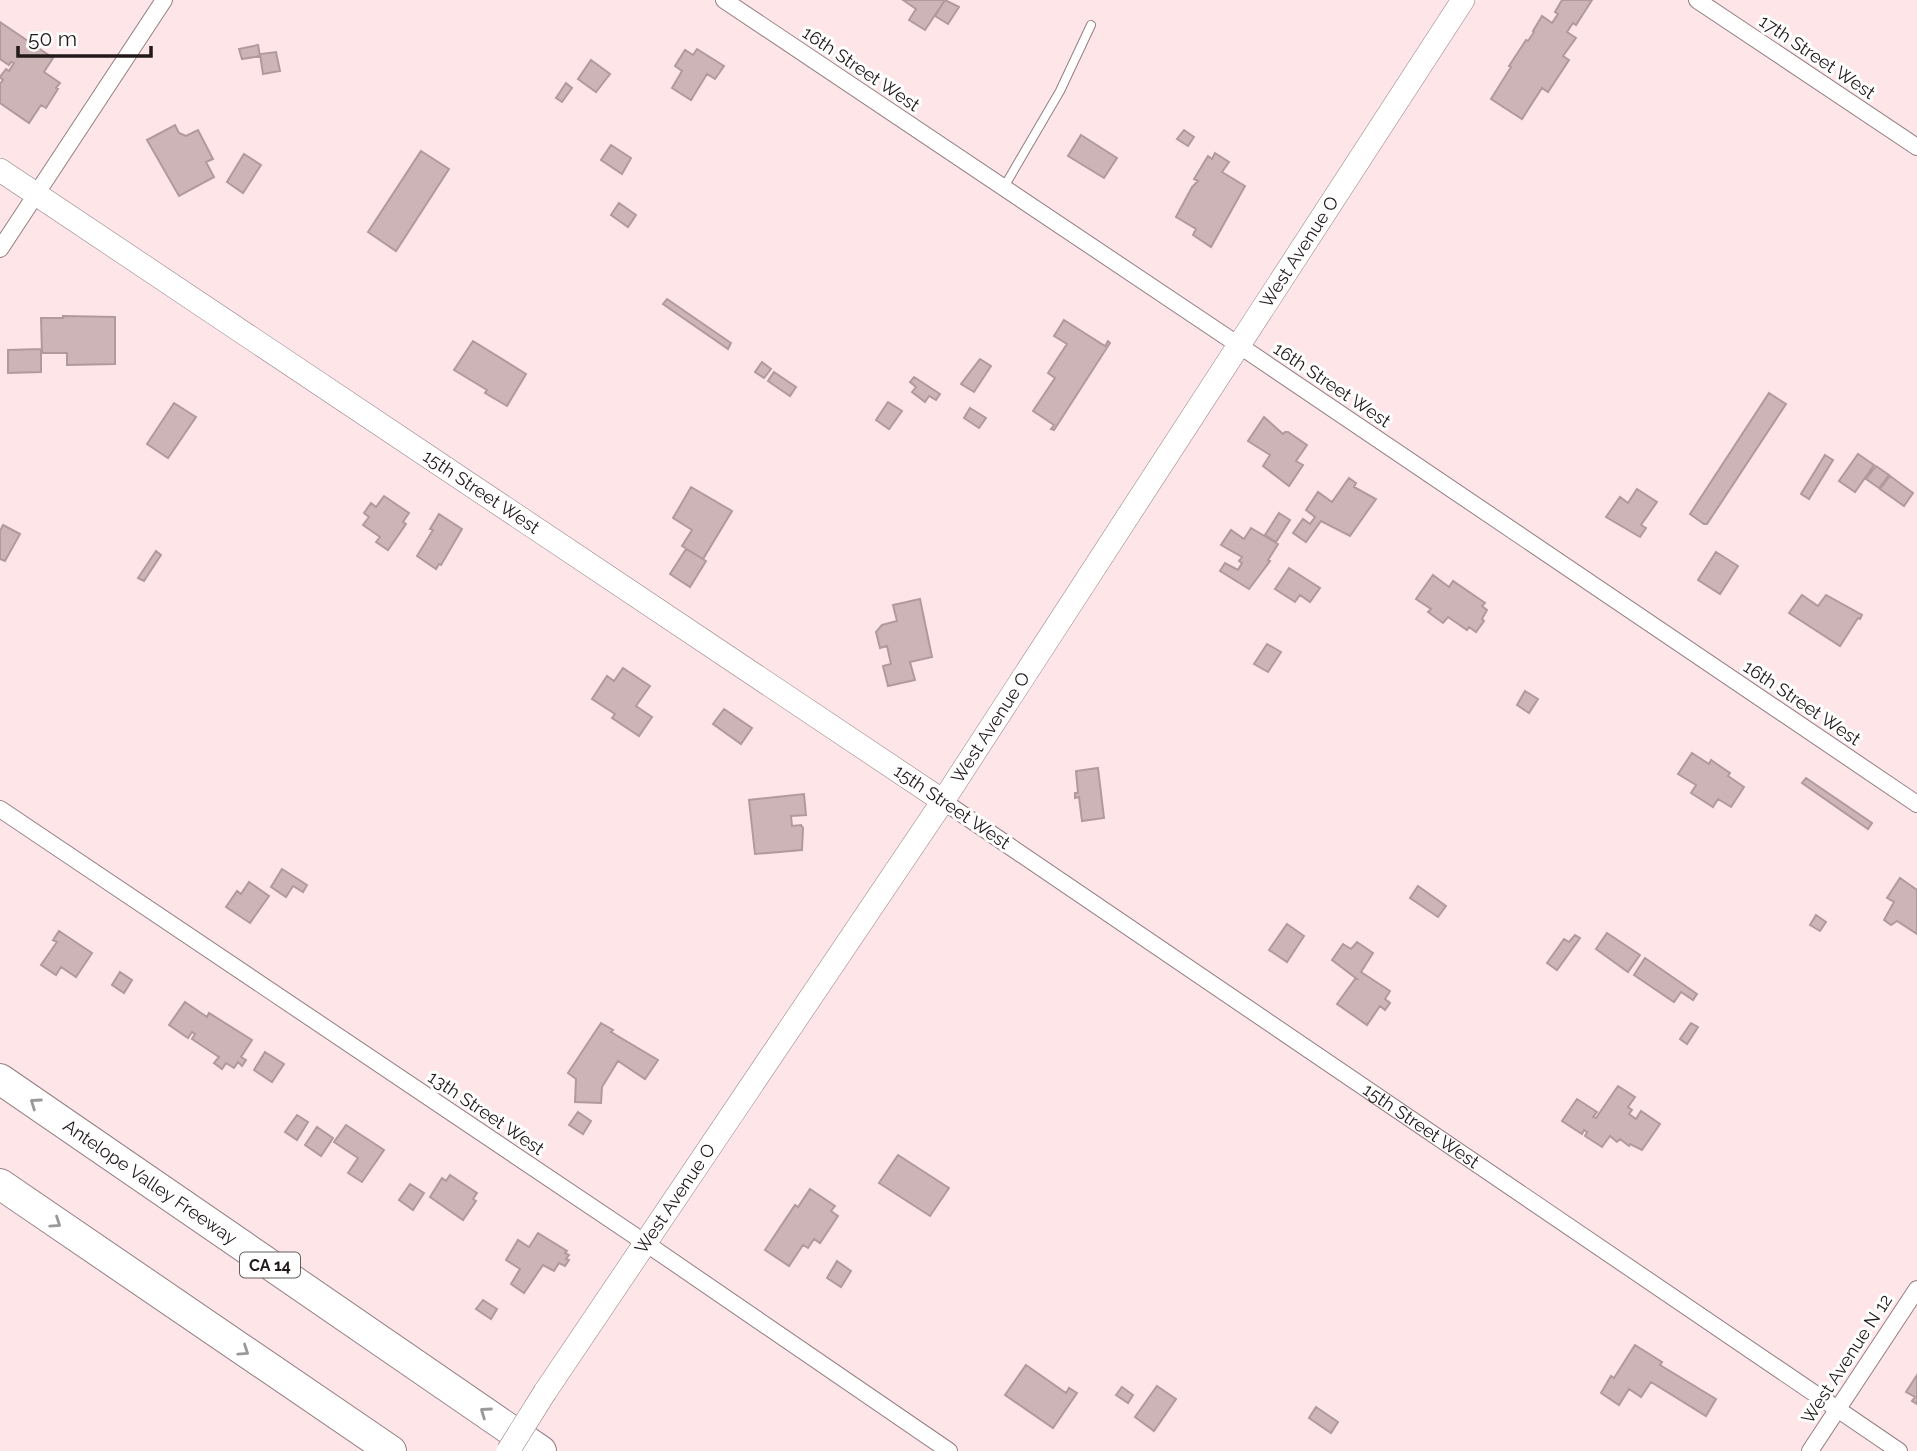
<svg xmlns="http://www.w3.org/2000/svg" width="1917" height="1451" font-family="Raleway,sans-serif">
	<rect width="100%" height="100%" fill="#fee5e8"/>
	<path fill="#ccb4b7" stroke="#b19a9d" stroke-width="2" d="M903,0H945L925,30L909,20L916,9Z
		M945,0L959,7L948,24L935,16Z
		M1562,0H1592L1576,25L1573,23L1567,32L1576,38L1563,56L1569,60L1548,92L1542,88L1522,119L1491,99L1511,67L1509,66L1526,40L1528,41L1534,32L1533,31L1542,16L1552,23L1558,14L1555,12Z
		M0,22L53,58L44,72L60,83L56,88L58,89L46,108L41,105L29,123L0,103V84L3,80L0,77L6,69L9,71L14,63L11,62L9,65L0,59Z
		M258,45L260,56L242,59L239,49Z
		M697,49L724,66L715,79L707,74L691,100L672,88L682,71L675,66L685,50L693,55Z
		M276,52L280,71L263,74L260,54Z
		M591,60L610,74L596,92L578,79Z
		M566,83L572,88L562,102L556,98Z
		M175,125L179,133L186,136L198,130L213,159L206,162L214,177L179,196L147,140Z
		M1184,130L1194,137L1188,146L1177,139Z
		M1081,135L1117,158L1104,178L1068,156Z
		M611,145L631,158L622,174L601,160Z
		M421,151L449,169L396,251L368,232Z
		M1215,153L1229,162L1222,172L1245,186L1211,247L1193,235L1196,229L1176,217L1192,187L1198,181L1194,179L1208,156L1212,159Z
		M244,154L261,165L243,193L227,182Z
		M619,203L636,215L628,227L611,215Z
		M667,299L731,343L728,349L663,304Z
		M63,316L115,317V364L67,365V353H42L41,318H63Z
		M1064,320L1105,346L1108,341L1110,343L1054,430L1051,429L1054,425L1033,411L1055,378L1048,373L1067,344L1054,336Z
		M473,341L526,374L507,406L485,393L487,390L454,370Z
		M41,349V372L8,373V350Z
		M980,359L991,366L974,392L961,384Z
		M762,362L771,369L764,378L755,372Z
		M774,372L796,387L790,396L768,381Z
		M914,377L940,394L936,400L929,396L925,402L912,392L916,387L910,382Z
		M1769,393L1786,404L1707,524H1704L1690,514Z
		M888,402L902,411L889,429L876,420Z
		M174,403L196,417L168,458L147,444Z
		M970,408L986,418L979,428L964,418Z
		M1264,417L1283,434L1285,432H1288L1307,445L1296,461L1303,465L1289,486L1263,466L1270,455L1248,441Z
		M1858,454L1874,465L1855,492L1839,481Z
		M1825,455L1833,460L1809,499L1801,494Z
		M1876,466L1889,475L1879,488L1866,479Z
		M1890,476L1913,493L1904,506L1880,489Z
		M1349,478L1356,483L1354,487L1376,499L1350,536L1321,521L1306,542L1293,533L1303,519L1310,524L1315,517L1306,510L1318,492L1332,502Z
		M691,487L732,511L703,559L682,546L692,530L673,518Z
		M1637,489L1657,502L1641,525L1646,528L1640,537L1606,517L1620,497L1628,503Z
		M384,496L409,513L403,522L406,524L388,550L376,542L380,537L363,525L369,517L364,513L371,503L376,507Z
		M1279,513L1290,520L1276,542L1265,535Z
		M439,514L462,529L441,565L439,564L436,569L417,556L433,530L430,529Z
		M3,525L20,534L5,561L0,559V531Z
		M1251,528L1278,544L1268,560L1270,561L1249,589L1220,571L1225,563L1238,570L1242,563L1239,561L1242,557L1221,545L1231,530L1244,539Z
		M686,549L706,561L690,587L670,574Z
		M156,551L161,555L144,581L138,578Z
		M1716,552L1738,566L1720,594L1698,580Z
		M1289,568L1320,588L1310,602L1300,595L1295,602L1275,589Z
		M1433,575L1449,587L1453,581L1485,603L1482,606L1487,610L1482,619L1484,621L1476,632L1469,627L1467,630L1448,617L1443,623L1428,612L1431,609L1416,599Z
		M1802,595L1818,606L1826,595L1862,615L1860,619L1858,618L1840,646L1789,613Z
		M920,599L932,657L910,662L915,680L888,686L883,666L891,664L887,646L880,648L876,632L882,625L897,621L893,605Z
		M1267,644L1281,652L1268,672L1254,664Z
		M623,668L650,686L636,706L652,717L639,736L612,718L615,714L592,699L607,676L614,681Z
		M1525,691L1538,699L1529,713L1517,705Z
		M724,709L752,728L741,744L713,724Z
		M1692,753L1709,764L1711,760L1730,773L1728,776L1744,787L1731,807L1718,799L1713,807L1691,793L1696,785L1678,774Z
		M1098,768L1104,818L1082,821L1079,797L1075,798V793H1078L1076,771Z
		M1806,778L1872,823L1868,829L1802,783Z
		M804,794L806,815L791,816L792,826L801,825L803,828L802,850L755,854L749,800Z
		M282,869L307,885L303,892L293,886L286,897L271,887Z
		M1900,878L1917,890V934L1897,921L1891,925L1884,920L1894,902L1887,898Z
		M249,882L269,896L250,923L226,907L237,891L241,894Z
		M1418,886L1446,906L1438,917L1410,898Z
		M1816,915L1826,922L1820,931L1810,925Z
		M1287,924L1304,936L1287,962L1269,950Z
		M59,931L92,953L76,977L61,967L56,975L41,965L57,942L53,940Z
		M1607,933L1640,955L1628,972L1596,949Z
		M1575,935L1580,938L1557,970L1547,963L1564,939L1569,942Z
		M1357,942L1373,953L1361,972L1390,991L1385,999L1390,1003L1385,1010L1380,1006L1367,1025L1337,1004L1355,979H1357L1332,960L1343,944L1351,949Z
		M1645,958L1697,994L1693,1000L1681,992L1674,1002L1634,975Z
		M120,972L132,980L124,993L112,985Z
		M185,1002L207,1017L209,1013L252,1040L241,1057L246,1060L242,1066L238,1062L234,1068L226,1063L222,1069L214,1063L219,1057L192,1039L195,1034L192,1032L188,1038L169,1025Z
		M601,1023L613,1030L611,1032L658,1060L645,1079L618,1061L602,1087L601,1103L575,1102L576,1079L568,1073Z
		M1691,1023L1698,1027L1687,1044L1680,1039Z
		M265,1052L284,1064L272,1082L254,1070Z
		M1618,1086L1635,1097L1628,1107L1632,1110L1629,1114L1636,1119L1641,1111L1660,1124L1642,1150L1630,1144L1629,1146L1620,1139L1617,1142L1610,1136L1602,1147L1585,1136L1587,1132L1584,1130L1582,1134L1562,1121L1577,1099L1597,1112L1593,1117L1596,1118Z
		M578,1112L591,1121L583,1134L569,1125Z
		M297,1115L308,1122L297,1140L285,1132Z
		M346,1125L384,1150L362,1182L348,1173L358,1158L334,1142Z
		M317,1127L333,1138L321,1156L305,1145Z
		M898,1155L949,1188L930,1216L879,1183Z
		M450,1175L477,1193L473,1199L476,1201L463,1220L430,1197L442,1178L446,1181Z
		M410,1184L424,1193L413,1210L399,1200Z
		M810,1189L835,1206L831,1211L838,1216L820,1243L814,1239L808,1248L803,1245L789,1266L765,1250L795,1205L798,1207Z
		M538,1233L567,1251L565,1253L569,1255L566,1259L569,1260L565,1266L559,1263L554,1271L543,1265L524,1293L511,1284L520,1269L506,1260L518,1240L529,1247Z
		M837,1261L851,1271L841,1287L827,1278Z
		M483,1300L497,1309L491,1319L476,1309Z
		M1635,1345L1662,1362L1660,1365L1716,1399L1706,1416L1651,1382L1641,1397L1629,1389L1619,1405L1601,1393L1611,1376L1614,1378Z
		M1026,1365L1066,1393L1069,1388L1077,1393L1053,1428L1005,1395Z
		M1917,1375V1404L1912,1401L1915,1397L1906,1392Z
		M1157,1386L1176,1399L1154,1431L1135,1417Z
		M1122,1387L1133,1395L1128,1403L1116,1395Z
		M1316,1407L1338,1422L1331,1433L1309,1418Z"/>
	<g fill="none" stroke-linecap="round" stroke-linejoin="round">
		<g stroke="#947e81" stroke-width="10">
			<path id="lane" d="M1004,187L1060,91L1091,25"/>
		</g>
		<g stroke="#947e81" stroke-width="18">
			<g id="street">
				<path d="M724,0L1240,346L1917,804"/>
				<path d="M1697,0L1917,147"/>
				<path d="M0,249L164,0"/>
				<path id="s1" d="M943,801L1899,1451"/>
				<path d="M0,809L644,1242L949,1451"/>
				<path d="M1810,1451L1917,1289"/>
			</g>
		</g>
		<g stroke="#947e81" stroke-width="24">
			<g id="secondary">
				<path id="s2" d="M0,170L943,801"/>
				<path id="s3" d="M545,1392L943,801L1463,0"/>
			</g>
		</g>
		<g stroke="#947e81" stroke-width="32">
			<g id="highway">
				<path id="s4" d="M0,1079L541,1451"/>
				<path d="M0,1184L391,1451"/>
			</g>
		</g>
		<use href="#lane" stroke="#fff" stroke-width="8"/>
		<use href="#street" stroke="#fff" stroke-width="16"/>
		<use href="#secondary" stroke="#fff" stroke-width="23"/>
		<use href="#highway" stroke="#fff" stroke-width="30"/>
		<g stroke="#947e81" stroke-width="24" stroke-linecap="butt">
			<path id="secondary-bridge" d="M508,1451L545,1392"/>
		</g>
		<use href="#secondary-bridge" stroke="#fff" stroke-width="23"/>
	</g>
	<defs><path id="oneway-chevron" d="M-2-3.5L2.5 0L-2 3.5" fill="none" stroke-width="1.6" stroke-linecap="round" stroke-linejoin="round" transform="scale(1.75)"/></defs>
	<g stroke="#9b9898">
		<use href="#oneway-chevron" transform="translate(35 1103) rotate(-145)"/>
		<use href="#oneway-chevron" transform="translate(56 1223) rotate(34)"/>
		<use href="#oneway-chevron" transform="translate(244 1351) rotate(34)"/>
		<use href="#oneway-chevron" transform="translate(485 1412) rotate(-145)"/>
	</g>
	<g text-anchor="middle" stroke-width="6" stroke-linejoin="round" paint-order="stroke">
		<rect fill="#fff" stroke="#645e5f" stroke-width="2" x="240" y="1252.5" width="60" height="25" rx="5"/>
		<g font-size="16" font-weight="bold" fill="#21191a">
			<text x="270" y="1271">CA 14</text>
		</g>
		<g font-size="18" fill="#21191a" stroke="#fff">
			<text transform="translate(1817 57) rotate(34)" y="6">17th Street West</text>
			<text transform="translate(861 69) rotate(34)" y="6">16th Street West</text>
			<text dy="6" stroke="none"><textPath href="#s3" startOffset="1367">West Avenue O</textPath></text>
			<text transform="translate(1332 385) rotate(34)" y="6">16th Street West</text>
			<text dy="6" stroke="none"><textPath href="#s2" startOffset="579">15th Street West</textPath></text>
			<text transform="translate(1802 703) rotate(34)" y="6">16th Street West</text>
			<text dy="6" stroke="none"><textPath href="#s3" startOffset="800">West Avenue O</textPath></text>
			<text transform="translate(952 807) rotate(34)" y="6">15th Street West</text>
			<text transform="translate(486 1113) rotate(34)" y="6">13th Street West</text>
			<text dy="6" stroke="none"><textPath href="#s1" startOffset="578">15th Street West</textPath></text>
			<text dy="6" stroke="none"><textPath href="#s4" startOffset="182">Antelope Valley Freeway</textPath></text>
			<text dy="6" stroke="none"><textPath href="#s3" startOffset="233">West Avenue O</textPath></text>
			<text transform="translate(1847 1359) rotate(-57)" y="6">West Avenue N 12</text>
		</g>
	</g>
	<path d="M18 46v10h133v-10" fill="none" stroke="#21191a" stroke-width="3.5"/>
	<text x="28" y="46" font-size="21" fill="#21191a" stroke="#ffffff" stroke-width="5" paint-order="stroke">50 m</text>
</svg>
